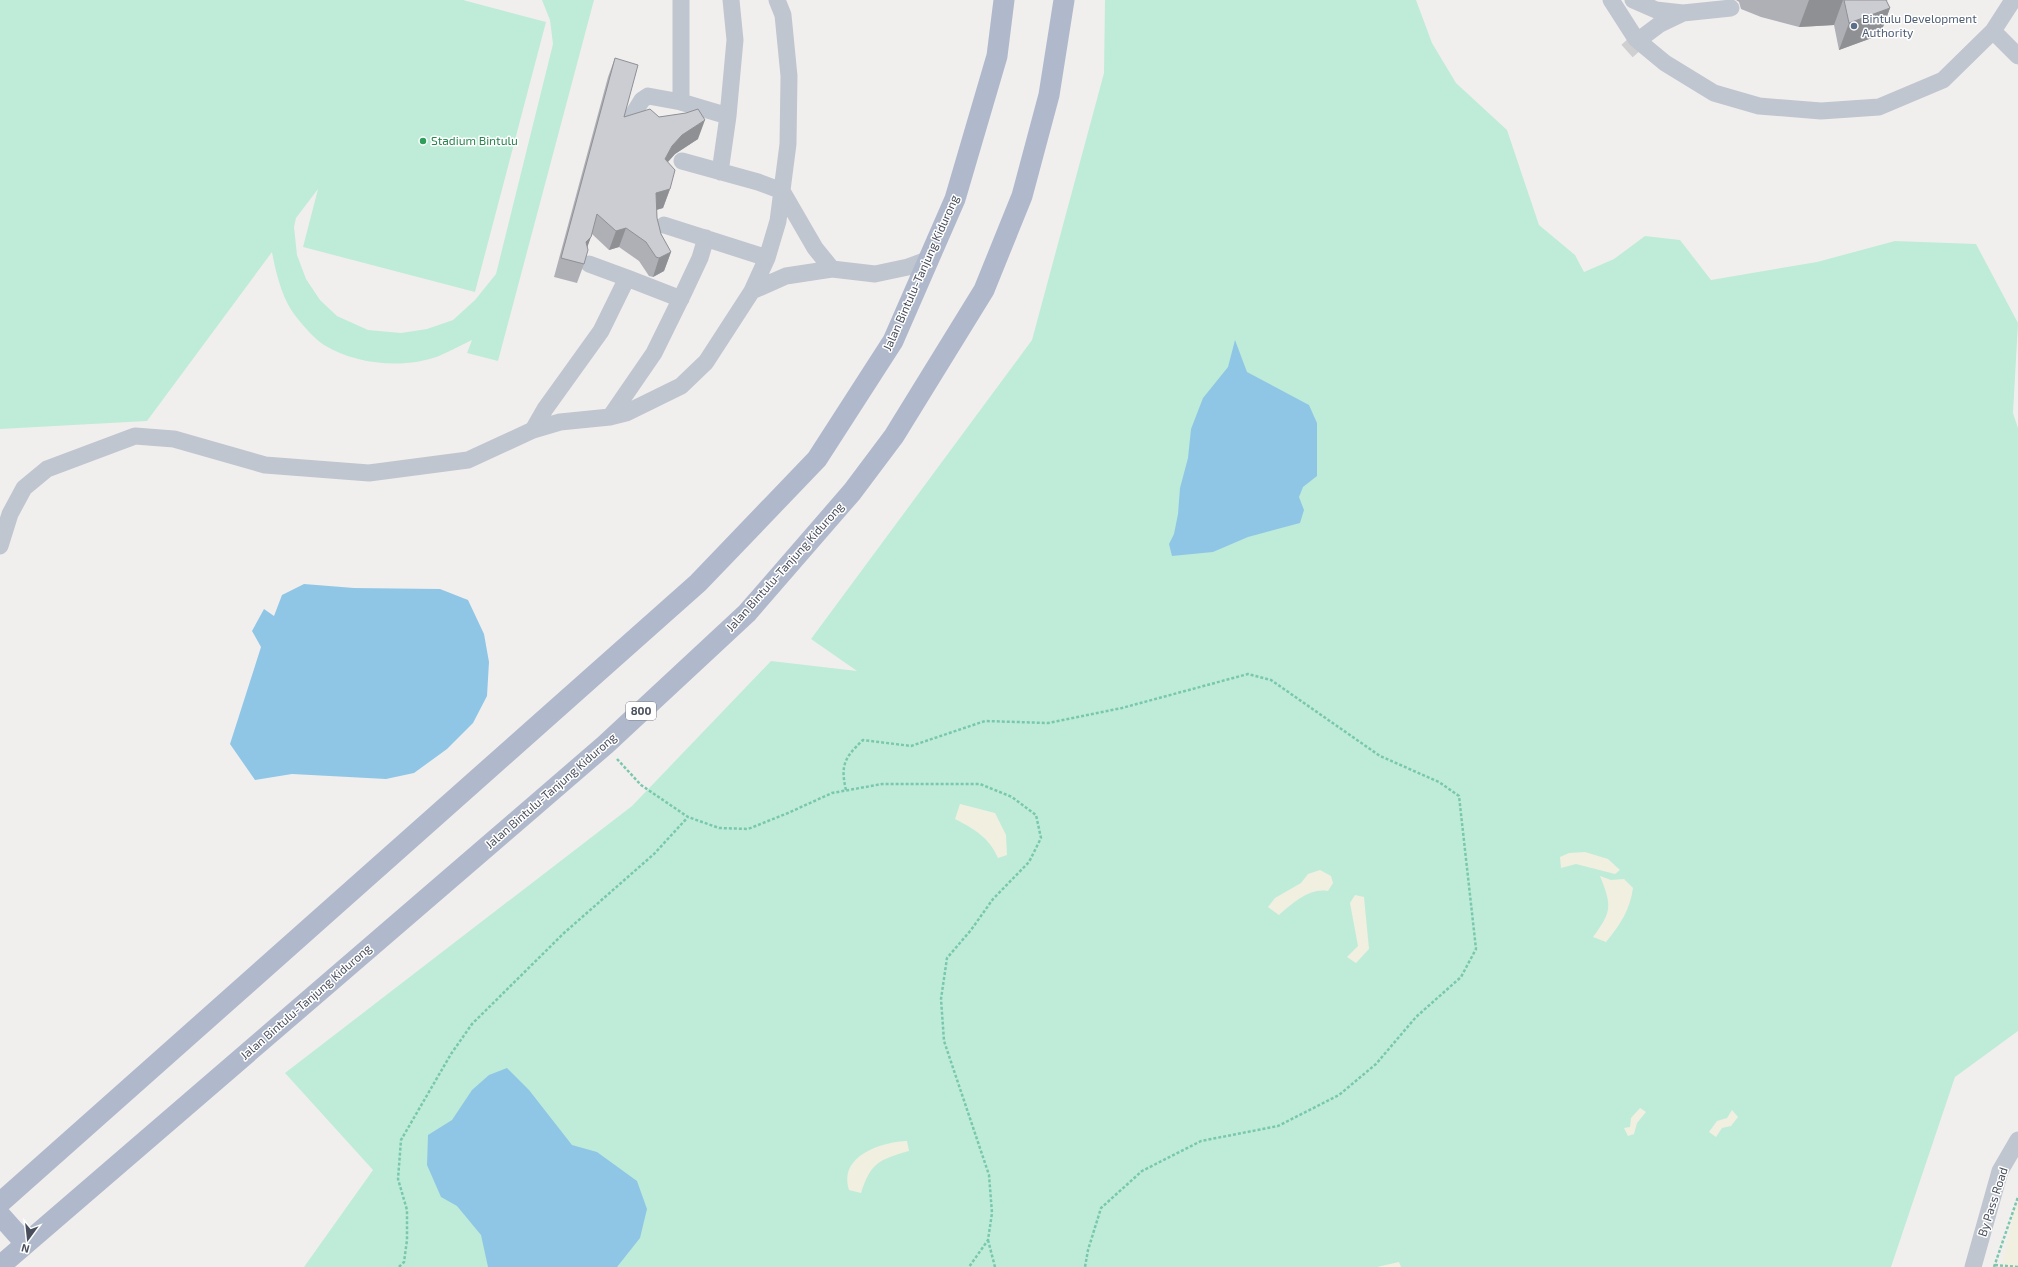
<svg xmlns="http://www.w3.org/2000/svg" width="2018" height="1267" font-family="'Exo 2',sans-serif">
	<rect width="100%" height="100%" fill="#f1efee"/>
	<path fill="#bfecd8" d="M0,0H463L546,22L475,292L303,247L318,189L296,218L294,227L297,255L306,279L320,300L337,316L368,330L401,333L427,329L453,320L475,300L496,274L553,44L550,20L542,0H594L498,361L467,353L472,340C461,345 451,351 439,356C405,369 356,365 324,345C315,339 305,328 298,319C283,302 276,274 272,252L147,421L0,429Z
		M1105,0H1416L1432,43L1456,83L1507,130L1539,225L1575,255L1584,272L1614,259L1645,236L1680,240L1711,280L1817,262L1895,241L1976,244L2018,323L2013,413L2018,428V1031L1955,1077L1891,1267H304L373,1170L285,1073L632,806L771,661L857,671L811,639L1032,340L1104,73Z"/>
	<path fill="#f1efe0" d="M960,804L995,813L1006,835L1007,855L998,858C989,837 974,829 955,819Z
		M1585,852L1608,859L1620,870L1615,874L1576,864L1561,868L1560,857L1569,853Z
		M1320,870L1331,876L1333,883L1328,891C1309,888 1293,903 1279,915L1268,907L1275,898L1301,883L1308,874Z
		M1600,876L1611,880L1624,879L1633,888C1630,910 1620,925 1606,942L1593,937C1612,911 1612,906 1600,876Z
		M1355,895L1364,897L1369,949L1356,963L1347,957L1358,946L1350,903Z
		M1640,1108L1646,1112L1637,1123L1634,1134L1628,1136L1624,1128L1630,1127L1631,1118Z
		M1732,1110L1738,1117L1731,1126L1722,1128L1716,1137L1709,1132L1717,1121L1727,1118Z
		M907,1141L909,1151C879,1160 871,1162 861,1193L849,1190C838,1156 881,1142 907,1141Z
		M2018,1202V1267H2001L2014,1212Z
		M1399,1262L1401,1267H1377Z"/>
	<path fill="#8fc6e6" d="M1235,340L1247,372L1309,405L1317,423V476L1303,487L1299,497L1304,510L1300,523L1248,537L1213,552L1172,556L1169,544L1174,534L1178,514L1180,488L1188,458L1191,429L1203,398L1228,367Z
		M304,584L354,588L440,589L468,600L484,634L489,662L487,696L473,723L447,749L414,773L386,779L292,774L255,780L230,744L261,647L252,631L264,609L274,616L282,595Z
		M507,1068L529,1090L572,1145L597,1152L637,1181L647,1209L640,1238L617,1267H488L481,1235L457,1206L441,1197L427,1165L428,1135L452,1120L472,1090L489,1075Z"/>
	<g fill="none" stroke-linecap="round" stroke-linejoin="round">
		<path stroke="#cfcfd1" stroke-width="17" stroke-dasharray="17 8" stroke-linecap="butt" d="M1627,51L1644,36"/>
		<path stroke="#79c8ae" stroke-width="2.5" stroke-dasharray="3 2" stroke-linecap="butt" d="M617,759L641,785L688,817L719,828L748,829L788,813L832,793L882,784H980L1012,797L1036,815L1041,838L1029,862L993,899L971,930L947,958L941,999L944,1041L989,1175L992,1213L988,1240L969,1267
			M846,790C840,765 845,757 863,740L911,746L985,721L1048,723L1122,708L1248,674L1271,680L1380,756L1439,782L1459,796L1476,949L1461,977L1416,1017L1376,1064L1339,1095L1278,1126L1201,1141L1142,1171L1101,1208L1088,1250L1085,1267
			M988,1240L995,1267
			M1995,1265L2018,1267
			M399,1267L404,1262L407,1240V1210L398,1179L401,1140L451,1054L472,1024L564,933L654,854L688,817
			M1994,1267L2018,1197"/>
		<path stroke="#c0c6cf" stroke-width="17" d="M681,0V102L728,116
			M1611,0L1636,39L1665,63L1714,93L1759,106L1821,111L1879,107L1943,80L1993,31L2013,0
			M1633,0L1656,10L1683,13
			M1993,31L2018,56
			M1644,36L1660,24L1683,13L1731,8
			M632,116L642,100L648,96L681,102
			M682,161L758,182L782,191L815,248L832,269
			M720,172L728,116L735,40L731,0
			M664,225L767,258
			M589,264L627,278
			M752,291L786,276L832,269L875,274L908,267L927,260
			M610,417L654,353L684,292L700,258L706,238
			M533,430L545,409L601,331L627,278L681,299
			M0,546L10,514L24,488L47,469L135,436L174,439L265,465L369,473L468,460L533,430L560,422L610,417L626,413L681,386L706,362L752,291L767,258L778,221L788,144L789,76L783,15L777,0
			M1973,1267L2000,1171L2018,1140"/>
		<path stroke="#b0b9cc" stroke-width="21" d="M0,1203L698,583L817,459L893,341L955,199L997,56L1004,0
			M0,1215L25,1243
			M0,1266L605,745L747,613L852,492L894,436L984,290L1022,196L1049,95L1064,0"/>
	</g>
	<path fill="#afb0b5" d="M1736,0H1888L1886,1L1890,8L1880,35L1839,50L1834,25L1799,27L1761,17L1741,9L1739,2Z
		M615,58L624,117H659L686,113L698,139L675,154L668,162L670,189L663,208L656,210L657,218L661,234L671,252L664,271L653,277L649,276L639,261L619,247L609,250L592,234L587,247L584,264L577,283L554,277L608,77Z"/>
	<path fill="#8f9094" d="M1809,0H1843L1834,25L1799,27Z
		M1890,8L1880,35L1839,50L1849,23Z
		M705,120L698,139L675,154L665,165V159L672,146L682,135Z
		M670,189L663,208L649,212L656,193Z
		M626,228L619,247L609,250L616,231Z
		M591,237L584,256L586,242Z
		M671,252L664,271L653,277L659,258Z"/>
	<path fill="#cccdd3" stroke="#8f9094" d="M1844,0H1886L1890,8L1849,23Z
		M615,58L638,65L624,117L650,109L659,117L686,113L698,109L705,120L682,135L672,146L665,159L675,170L670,189L656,193L657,218L661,234L671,252L659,258L656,257L646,242L626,228L616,231L597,214L591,237L586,242L588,250L584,264L561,258Z"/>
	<circle fill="#5c6f8a" stroke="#fff" stroke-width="1.5" cx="1854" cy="26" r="4"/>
	<circle fill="#2e9e5b" stroke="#fff" stroke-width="1.5" cx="423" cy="141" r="4"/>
	<g text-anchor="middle" stroke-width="3" stroke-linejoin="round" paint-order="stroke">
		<rect fill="#fff" stroke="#7f838c" stroke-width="1" x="626" y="702" width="30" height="18" rx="3"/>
		<g font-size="11" font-weight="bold" fill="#484e5b">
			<text x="641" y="715">800</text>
		</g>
		<g font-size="12" fill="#4e5e75" stroke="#fff" text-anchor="start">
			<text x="1862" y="23">Bintulu Development<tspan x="1862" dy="14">Authority</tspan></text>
		</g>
		<g font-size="12" fill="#27864d" stroke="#fff" text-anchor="start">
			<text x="431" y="145">Stadium Bintulu</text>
		</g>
		<g font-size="12" fill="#484e5b" stroke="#fff">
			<text transform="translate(921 273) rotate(-66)" y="4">Jalan Bintulu-Tanjung Kidurong</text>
			<text transform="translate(785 567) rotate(-48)" y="4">Jalan Bintulu-Tanjung Kidurong</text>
			<text transform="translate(551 791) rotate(-41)" y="4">Jalan Bintulu-Tanjung Kidurong</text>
			<text transform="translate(306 1002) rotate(-41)" y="4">Jalan Bintulu-Tanjung Kidurong</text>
			<text transform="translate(1993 1202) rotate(-72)" y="4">By Pass Road</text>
		</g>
	</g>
	<g transform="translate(28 1239) rotate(195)" stroke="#ffffff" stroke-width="3" paint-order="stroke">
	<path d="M0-3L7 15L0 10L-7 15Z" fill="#484e5b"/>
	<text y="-6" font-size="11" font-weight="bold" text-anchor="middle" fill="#484e5b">N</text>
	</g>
</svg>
